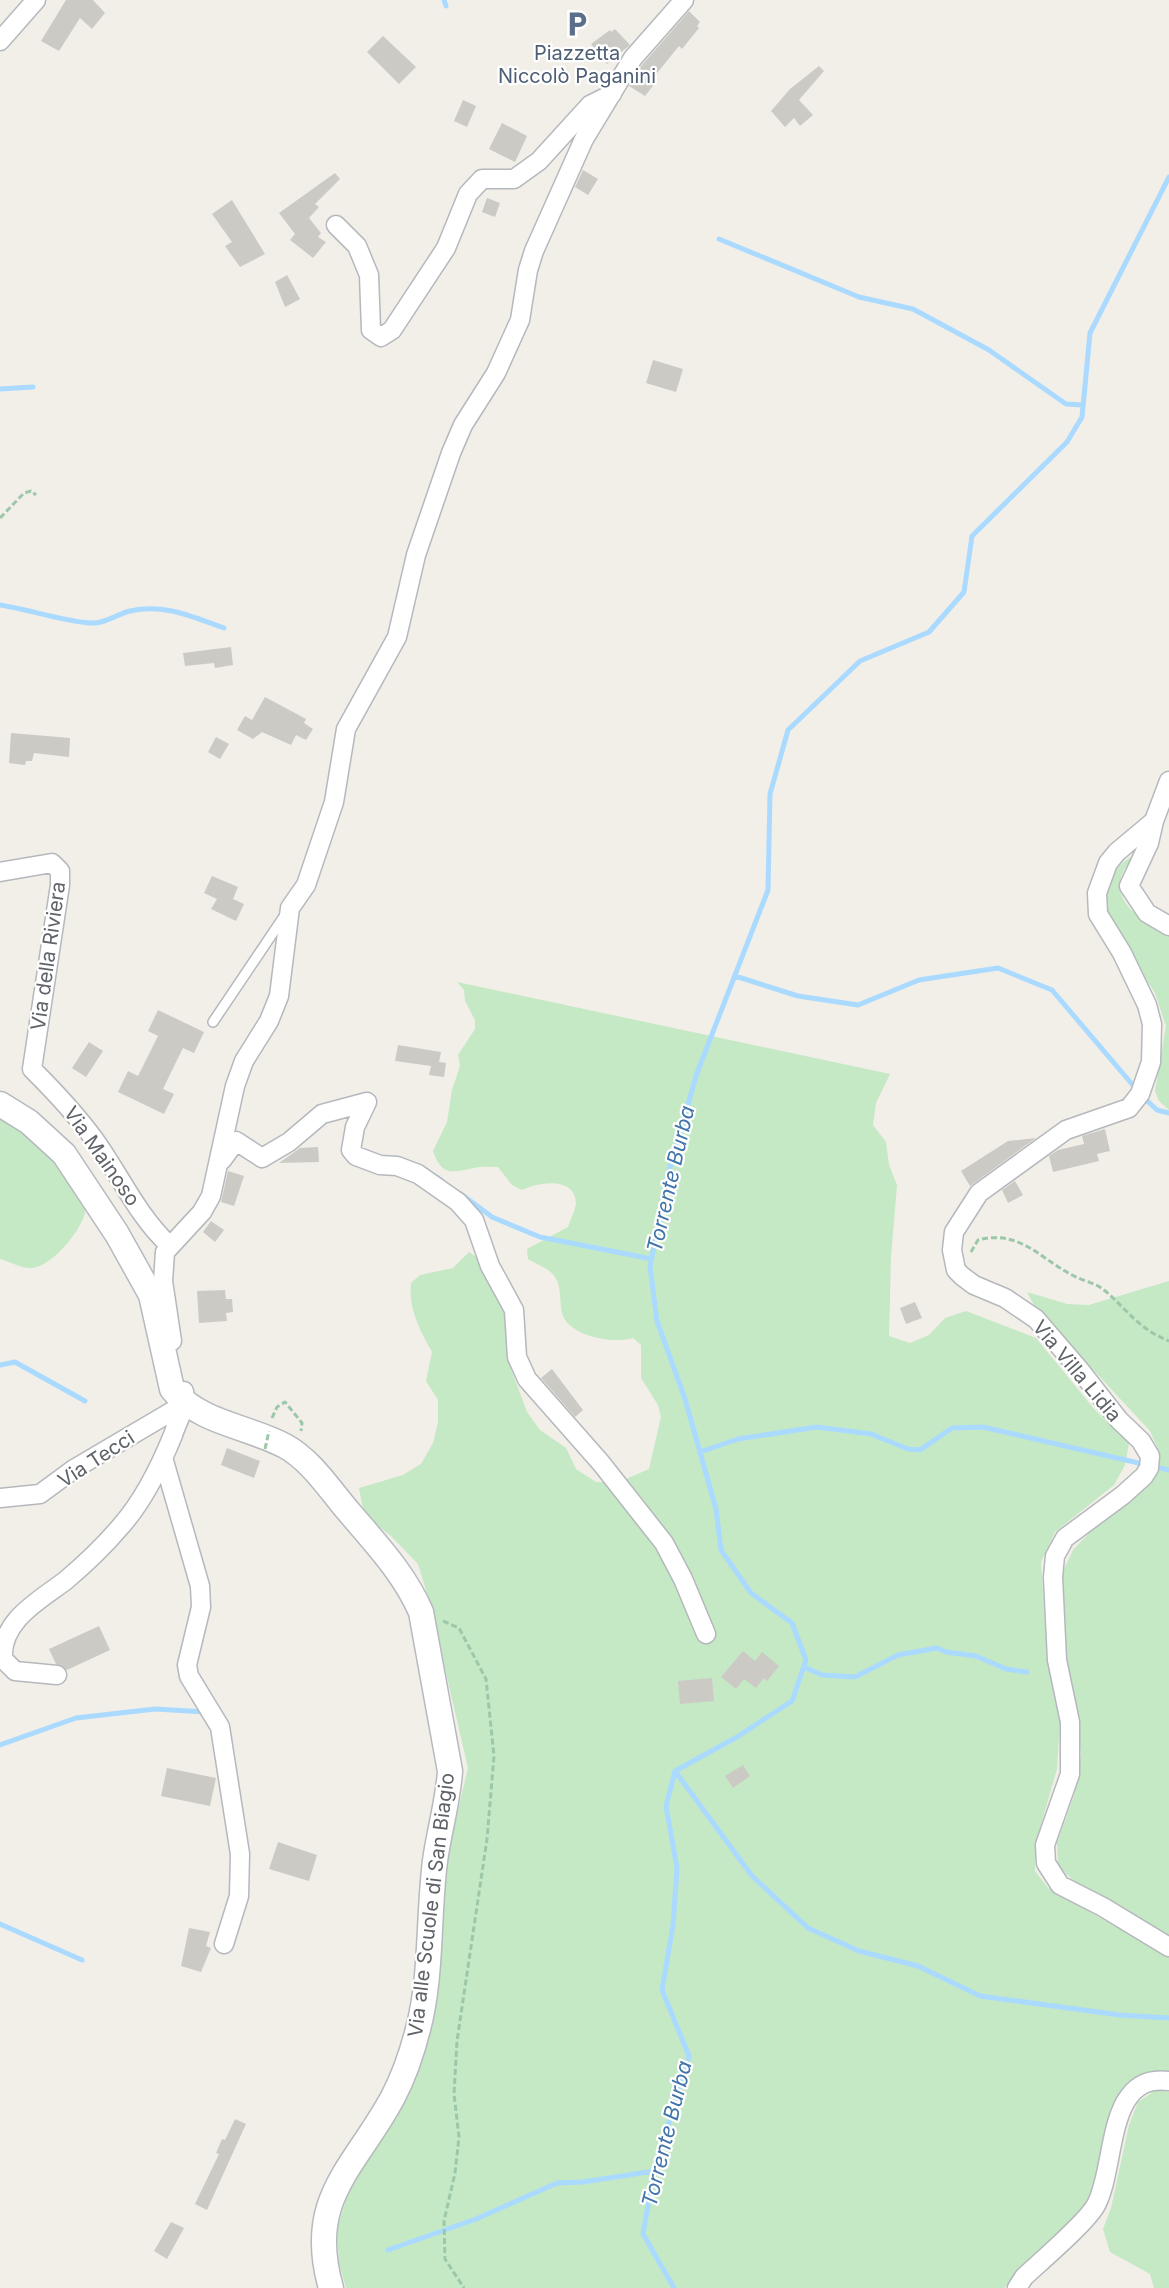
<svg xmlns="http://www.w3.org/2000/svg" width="1169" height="2288" font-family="Inter,sans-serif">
	<rect width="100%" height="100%" fill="#f1efe8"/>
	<path fill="#c5e8c5" d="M1133,856C1129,862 1123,870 1121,877C1113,906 1148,924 1169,935V1110L1159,1101L1155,1091L1166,1026L1155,993L1109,922C1104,896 1107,869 1133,856Z
		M457,982L890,1074L876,1103L873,1125L886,1142L889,1165L897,1185L891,1257L889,1336L910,1343L929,1335L945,1318L966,1311L1036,1338L1095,1410L1129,1443L1125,1465L1114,1485L1055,1532L1041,1562L1047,1653L1060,1721L1057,1769L1036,1842L1035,1871L1048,1888L1169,1957V2075C1162,2074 1153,2072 1146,2073C1109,2077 1104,2174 1089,2203C1076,2227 1026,2268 1004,2288H346L339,2263L337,2229L351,2184L376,2134L412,2086L426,2048L447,1856L468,1768L430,1604L418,1564L391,1536L369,1519L363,1509L359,1488L403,1475L421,1464L433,1443L438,1422V1400L426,1381L432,1352C420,1331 408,1308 411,1283L420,1275L453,1268L469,1252L478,1258L502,1300L510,1335L511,1369L527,1412L540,1430L566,1448L576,1469L596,1482H619L649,1469L661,1417L658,1405L641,1378V1345L633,1338C615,1344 574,1337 564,1318C558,1306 563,1288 555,1277C550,1269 536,1264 528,1259L527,1249L568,1227C570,1220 575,1211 576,1204C576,1176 538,1182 522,1190L512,1185L498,1167C490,1167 481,1166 474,1168C452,1172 442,1177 433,1151L447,1122L452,1090L460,1066L458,1055L475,1029V1020L465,1001L464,990Z
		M0,1109L44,1140L86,1208C84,1228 53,1266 32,1268C22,1269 9,1261 0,1259Z
		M1169,1281V1939L1075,1882L1058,1866L1057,1843L1074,1796L1081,1754L1066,1658L1061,1575L1073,1550L1094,1528L1149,1484L1159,1451L1150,1431L1035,1307L1027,1292L1067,1304L1089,1305Z
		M1156,2090L1169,2092V2288H1154L1150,2274L1110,2252L1103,2229L1111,2208L1129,2125L1138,2102Z"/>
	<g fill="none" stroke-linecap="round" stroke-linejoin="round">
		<path stroke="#aadaff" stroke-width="5" d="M444,0L446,6
			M719,239L859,297L913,309L989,350L1066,404L1083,405
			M0,389L33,387
			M0,605C27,609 66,622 91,623C105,624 117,614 130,611C164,603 193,617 224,628
			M735,976L798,996L858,1005L919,980L998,968L1052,990L1137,1090
			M1143,1097L1157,1110L1169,1113
			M421,1167L441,1180
			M461,1194L492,1217L540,1237L652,1259
			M0,1365L15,1362L85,1401
			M700,1452L738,1439L817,1427L871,1434L908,1449L920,1450L952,1428L983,1427L1169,1470
			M804,1667L822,1675L855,1677L898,1655L937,1648L946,1652L976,1656L1006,1669L1027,1672
			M0,1745L76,1718L155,1709L206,1712
			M675,1771L752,1876L808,1928L859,1951L918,1966L980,1996L1120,2015L1169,2018
			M0,1924L82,1960
			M388,2250L476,2219L557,2183L583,2182L654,2171
			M674,2288L643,2234L654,2171L689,2056L662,1990L673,1925L677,1868L666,1806L675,1771L737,1737L792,1701L806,1660L792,1623L751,1593L721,1550L716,1509L685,1399L657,1321L650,1267L667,1178L697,1073L768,890L770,794L788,730L860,661L929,632L964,592L972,536L1067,442L1082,417L1090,333L1169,177"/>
	</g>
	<path fill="#cccac5" d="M66,0H93L105,13L92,29L80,18L59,51L41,41Z
		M689,11L700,22L697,26L699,28L682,49L679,46L653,78L656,82L645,96L629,86L642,65Z
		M615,29L630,45L607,64L591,44L610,30L611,32Z
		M383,36L416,67L399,84L367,52Z
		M819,66L824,71L799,100L813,115L800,126L794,118L785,127L771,111L790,89Z
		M463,100L476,106L467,127L454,121Z
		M502,123L527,136L515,162L489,149Z
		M583,170L598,179L588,195L575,187Z
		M335,173L340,179L315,204L319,207L309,218L321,233L318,237L326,242L313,258L290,240L295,234L279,213Z
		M487,198L500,203L495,217L482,212Z
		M232,200L265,254L240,267L225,246L232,242L212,214Z
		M287,275L300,299L285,307L275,282Z
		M653,360L683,369L676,392L646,383Z
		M231,647L233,665L215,668L214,663L185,666L183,653Z
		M265,697L306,719L304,723L313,729L306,740L296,735L291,745L262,732L253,739L237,730L245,716L252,720Z
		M11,733L70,738L69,757L34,753L32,761H26L25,765L9,763Z
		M216,737L229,744L220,759L208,752Z
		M212,876L238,887L233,899L244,904L236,921L211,909L217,899L204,893Z
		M158,1010L204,1032L194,1053L183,1048L176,1062L163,1089L174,1094L164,1114L118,1092L128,1071L138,1076L158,1036L148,1031Z
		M89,1042L103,1051L86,1077L72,1068Z
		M398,1045L441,1052L439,1062L446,1063L444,1077L429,1075L431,1066L395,1061Z
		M1105,1129L1110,1151L1097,1154L1099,1161L1053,1172L1049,1156L1058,1150L1084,1144L1082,1136Z
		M1036,1138L970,1186L961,1171L1008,1141Z
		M318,1147L319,1162L279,1163L300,1148Z
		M228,1171L244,1176L234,1206L221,1202Z
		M1015,1181L1023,1195L1008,1203L1002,1190Z
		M211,1221L224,1230L215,1242L203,1232Z
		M225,1290L226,1299H232L233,1312L226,1313L227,1321L199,1323L197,1291Z
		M915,1302L922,1318L906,1324L900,1308Z
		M552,1369L583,1410L575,1417L541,1378Z
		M227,1448L260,1461L254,1478L221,1465Z
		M99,1626L110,1650L67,1670L56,1664L49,1649Z
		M743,1651L755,1661L762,1652L779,1666L767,1681L764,1678L756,1688L744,1679L736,1689L721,1677Z
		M712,1678L714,1701L680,1704L678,1681Z
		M743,1765L750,1776L733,1788L725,1776Z
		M167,1768L216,1778L210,1806L161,1796Z
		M278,1842L317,1855L309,1881L269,1869Z
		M189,1928L210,1932L206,1946L211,1948L201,1972L181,1966Z
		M235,2119L246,2124L207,2210L195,2204L219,2154L216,2153L222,2139L225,2140Z
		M171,2222L184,2228L167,2259L154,2251Z"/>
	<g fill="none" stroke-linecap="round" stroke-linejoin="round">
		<g stroke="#b5b8bc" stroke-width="12">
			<path id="lane" d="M213,1022L285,915"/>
		</g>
		<g stroke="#b5b8bc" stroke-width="21">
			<path id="street" d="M0,41L36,0
				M336,225L357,246L369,275L371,330L381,337L392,330L446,248L468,194L482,179H514L539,161L590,105L612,94
				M1169,781L1154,821L1117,852L1108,863L1097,893L1098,914L1122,953L1147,1005L1152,1024L1151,1062L1140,1094L1129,1108L1066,1130L979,1193L954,1232L952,1250L956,1270L962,1276L974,1285L1005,1298L1036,1319L1079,1369L1119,1420L1141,1441L1150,1456L1149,1468L1144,1476L1123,1495L1065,1538L1055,1556L1053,1577L1057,1660L1070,1722V1774L1045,1845L1046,1863L1060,1885L1103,1907L1169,1947
				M1154,821L1149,843L1129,886L1147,913L1169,926
				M0,872L52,863L60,871V885L32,1069C54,1091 75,1113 94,1139C120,1175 137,1215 169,1245
				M222,1160L236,1141L262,1158L289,1142L322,1114L367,1102L355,1127L351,1150L356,1156L380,1165L397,1166L418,1174L458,1202L474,1220L490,1266L514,1310L517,1357L527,1379L601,1463L664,1543L683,1579L706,1634
				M172,1341L163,1281L165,1252L202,1212L211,1196L235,1086L244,1061L269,1021L279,996L290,908L306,885L334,802L346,729L397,637L416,555L451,453L463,425L496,373L520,320L528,270L534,251L584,139L633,58L684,0
				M164,1461L200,1586L201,1607L187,1665L189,1676L220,1727L240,1854L239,1896L224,1944
				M0,1498L40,1494L74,1469L186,1403
				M57,1675L15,1671L3,1659C0,1621 40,1600 65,1581C84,1565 105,1545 121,1526C144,1500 160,1467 173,1435C178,1419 187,1408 184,1391
				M1017,2288L1024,2277C1040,2262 1087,2222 1096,2205C1117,2166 1105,2072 1169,2081"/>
		</g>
		<g stroke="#b6babf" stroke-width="27">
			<path id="secondary" d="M0,1104L29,1122L64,1154L117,1234L151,1295L172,1389C197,1422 250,1427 285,1446C311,1460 330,1490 349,1512C376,1544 404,1573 421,1612L450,1771C448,1802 439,1831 435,1861C428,1916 432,1977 418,2029C412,2053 404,2076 393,2097C355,2168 305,2198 331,2288"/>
		</g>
		<path stroke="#9cc7a9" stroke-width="3" stroke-dasharray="6 3" stroke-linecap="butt" d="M0,518L24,493L31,491L36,495
			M971,1252L978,1240C1020,1229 1040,1259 1074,1276C1083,1281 1096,1283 1104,1290C1127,1309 1138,1329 1169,1341
			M272,1418L277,1407L285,1402L302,1423L301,1431
			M443,1621L459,1628L486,1679L494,1756L487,1839L457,2041L454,2094L459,2137L455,2173L444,2221L445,2259L464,2288"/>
		<use href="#lane" stroke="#fff" stroke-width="9"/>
		<use href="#street" stroke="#fff" stroke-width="18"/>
		<use href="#secondary" stroke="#fff" stroke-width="24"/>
		<path stroke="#9cc7a9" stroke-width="3" stroke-dasharray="6 3" stroke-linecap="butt" d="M265,1449L269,1431"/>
	</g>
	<defs>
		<g id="parking-bare" transform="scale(2.07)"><path d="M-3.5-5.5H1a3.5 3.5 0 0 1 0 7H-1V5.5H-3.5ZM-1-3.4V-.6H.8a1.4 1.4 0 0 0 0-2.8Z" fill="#5c6f8a" stroke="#fff" stroke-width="2.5" paint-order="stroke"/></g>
	</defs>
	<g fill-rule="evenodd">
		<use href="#parking-bare" x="577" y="24"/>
	</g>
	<g text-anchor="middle" stroke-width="4.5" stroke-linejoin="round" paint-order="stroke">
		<g font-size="20" fill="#4e5e75" stroke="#fff">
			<text x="577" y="60">Piazzetta<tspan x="577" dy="23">Niccolò Paganini</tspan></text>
		</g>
		<g font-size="20" fill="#5f6368" stroke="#fff">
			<text transform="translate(48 956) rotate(-82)" y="7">Via della Riviera</text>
			<text transform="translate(102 1156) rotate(55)" y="7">Via Mainoso</text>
			<text transform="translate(1077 1371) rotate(50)" y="7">Via Villa Lidia</text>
			<text transform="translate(96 1459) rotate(-33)" y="7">Via Tecci</text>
			<text transform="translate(431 1905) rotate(-83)" y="7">Via alle Scuole di San Biagio</text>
		</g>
		<g font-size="21" font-style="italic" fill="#4174aa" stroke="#fff">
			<text transform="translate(671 1179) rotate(-77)" y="7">Torrente Burba</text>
			<text transform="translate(667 2134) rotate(-76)" y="7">Torrente Burba</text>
		</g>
	</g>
</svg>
